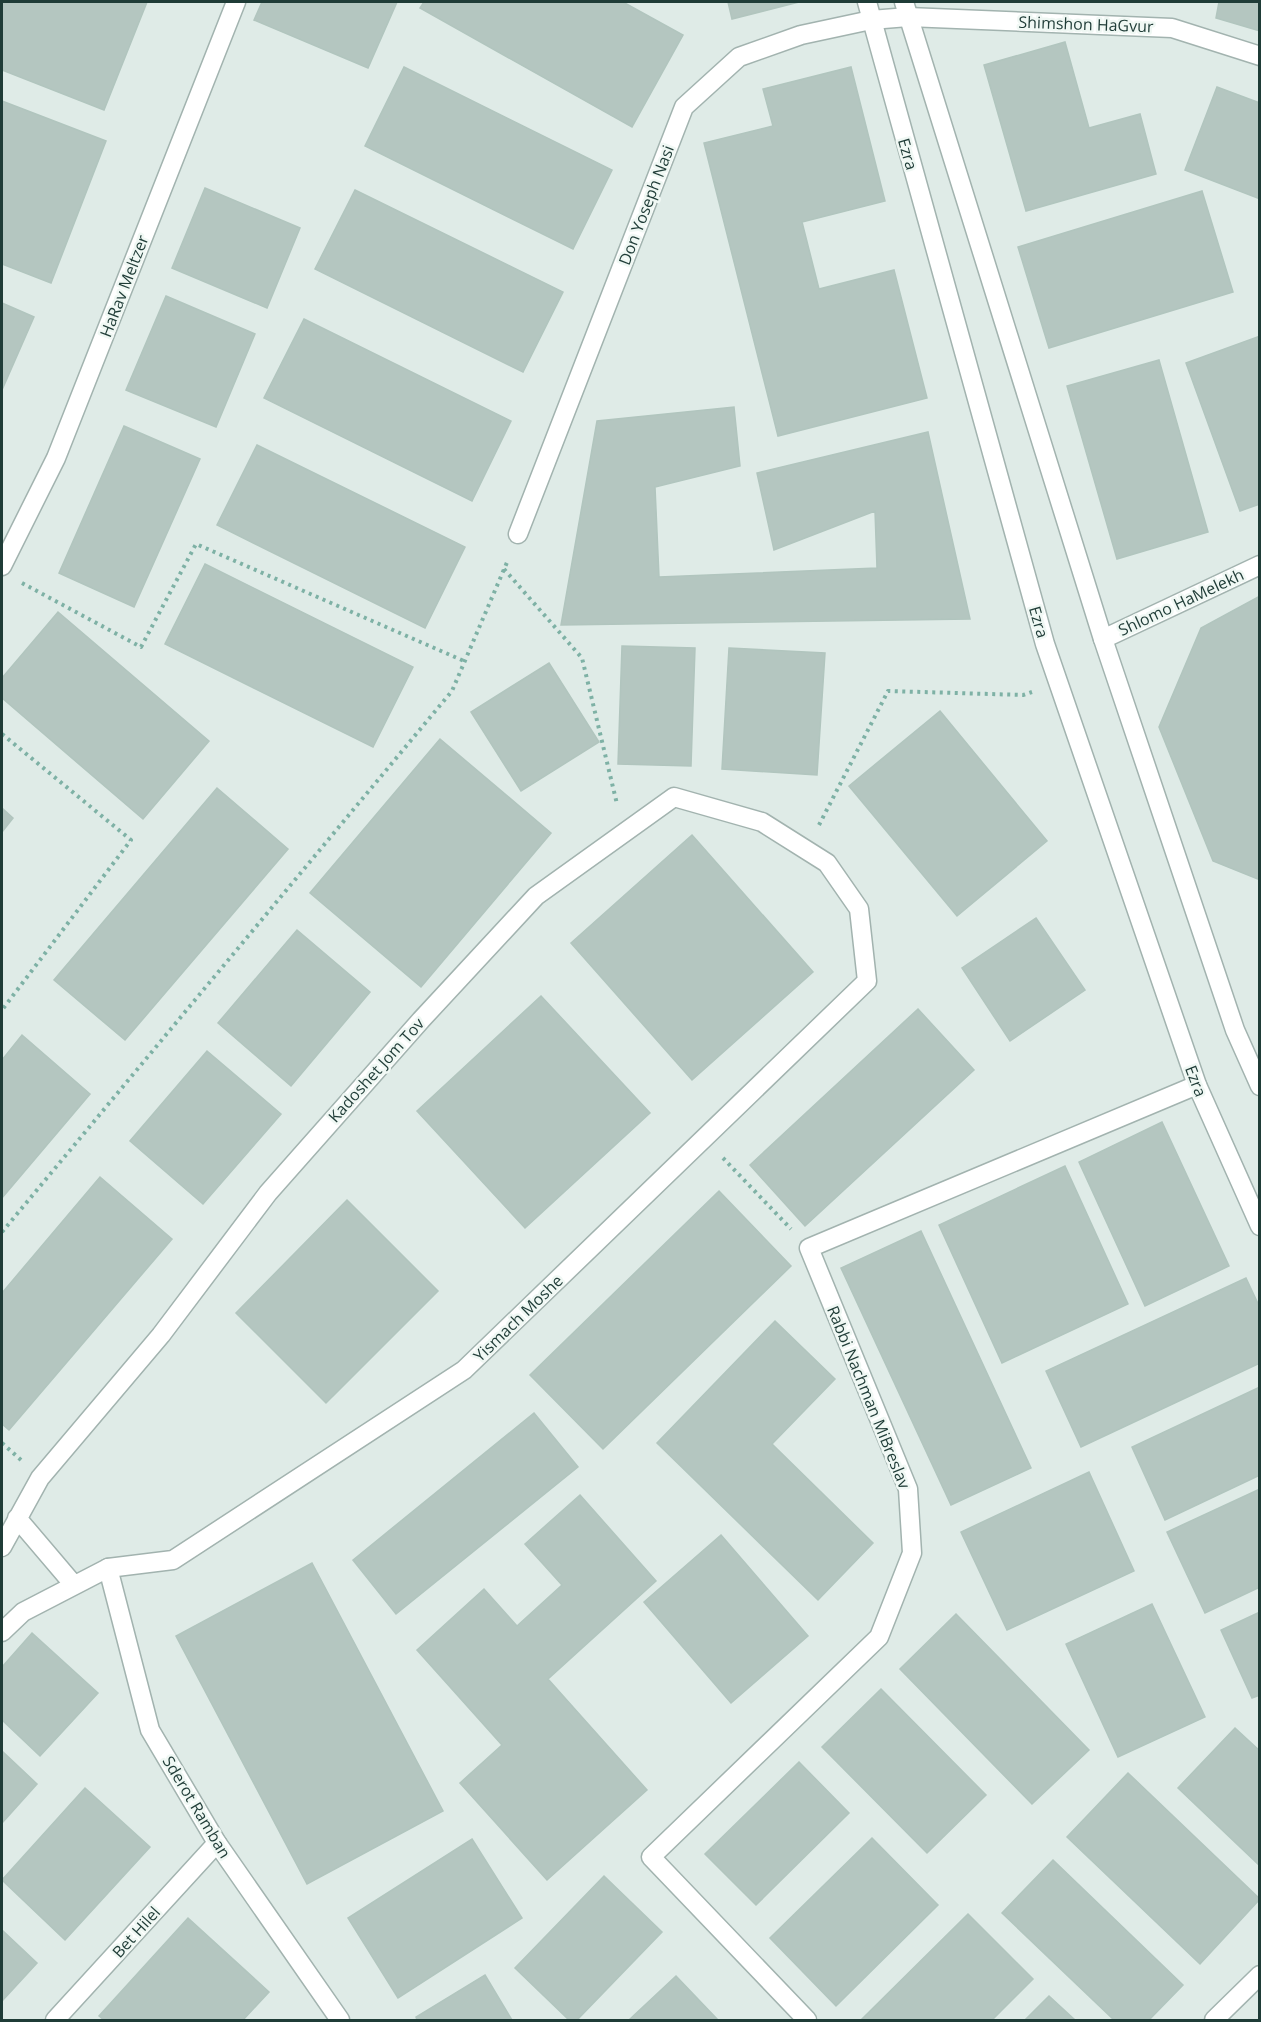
<svg xmlns="http://www.w3.org/2000/svg" width="1261" height="2022" font-family="'Open Sans',sans-serif">
	<rect width="100%" height="100%" fill="#dfebe7"/>
	<path fill="#b4c6c0" stroke="#b1c5be" stroke-width="1.5" d="M2,2H147L104,110L2,70Z
		M262,2H397L368,68L254,20Z
		M424,2H623L683,35L632,127L420,8Z
		M728,2H799L732,19Z
		M1219,2H1260V31L1216,18Z
		M1065,42L1089,128L1140,114L1156,174L1026,211L984,65Z
		M404,67L612,170L573,249L365,146Z
		M851,67L885,201L802,222L819,289L894,270L927,398L778,436L704,143L773,126L763,89Z
		M1217,87L1260,103V199L1185,170Z
		M2,101L106,141L51,283L2,264Z
		M205,188L300,228L267,308L172,268Z
		M355,190L563,292L523,372L315,269Z
		M1202,191L1233,292L1049,348L1018,247Z
		M166,296L255,334L216,427L126,390Z
		M2,303L34,317L2,390Z
		M304,319L511,421L472,501L264,398Z
		M1260,336V504L1240,511L1186,363Z
		M1159,360L1208,532L1117,559L1067,386Z
		M734,407L740,466L655,487L659,577L877,568L875,511L774,550L757,473L928,432L970,619L561,625L597,421Z
		M124,426L200,459L134,607L59,573Z
		M257,445L465,547L425,628L217,525Z
		M205,564L413,667L373,747L165,644Z
		M1260,596V880L1213,861L1159,727L1201,628Z
		M58,612L209,741L143,819L2,698V678Z
		M622,646L695,648L691,766L618,764Z
		M729,648L825,653L817,775L722,769Z
		M549,663L599,742L521,791L471,712Z
		M940,711L1047,841L957,916L849,786Z
		M440,739L551,833L421,987L310,893Z
		M217,788L288,849L125,1040L54,980Z
		M2,808L13,818L2,832Z
		M692,835L813,972L692,1080L571,943Z
		M1036,918L1085,990L1010,1041L962,968Z
		M297,930L370,992L291,1086L218,1023Z
		M541,996L650,1113L525,1228L417,1111Z
		M918,1009L974,1070L805,1226L750,1165Z
		M22,1035L90,1094L2,1198V1060Z
		M207,1051L281,1114L203,1204L130,1141Z
		M1162,1122L1229,1266L1145,1306L1079,1162Z
		M1065,1166L1128,1304L1002,1363L939,1225Z
		M100,1177L172,1239L9,1430L2,1424V1293Z
		M719,1191L791,1266L603,1449L530,1375Z
		M347,1200L438,1291L326,1403L236,1313Z
		M921,1231L1031,1468L951,1505L841,1268Z
		M1246,1278L1260,1308V1363L1081,1447L1046,1371Z
		M775,1321L835,1379L772,1444L873,1543L818,1600L657,1443Z
		M1260,1387V1475L1165,1520L1132,1447Z
		M534,1413L578,1467L396,1614L353,1560Z
		M1089,1472L1134,1571L1007,1630L961,1532Z
		M1260,1489V1587L1205,1613L1167,1532Z
		M580,1495L656,1581L548,1679L647,1790L547,1880L460,1783L502,1745L417,1650L484,1589L517,1626L562,1585L525,1544Z
		M721,1535L808,1636L731,1703L644,1602Z
		M312,1563L443,1811L307,1884L176,1636Z
		M1152,1604L1205,1717L1118,1757L1066,1644Z
		M1260,1612V1695L1252,1698L1221,1630Z
		M956,1614L1089,1750L1032,1804L900,1669Z
		M32,1633L98,1693L40,1756L2,1720V1667Z
		M881,1689L986,1795L927,1853L822,1747Z
		M1235,1728L1260,1751V1866L1178,1788Z
		M2,1751L37,1784L2,1823Z
		M799,1762L849,1813L756,1905L705,1854Z
		M1128,1773L1260,1899L1200,1964L1067,1837Z
		M85,1788L150,1847L65,1940L2,1880Z
		M872,1838L938,1905L836,2006L770,1938Z
		M472,1839L522,1918L398,1998L348,1918Z
		M1053,1860L1183,1985L1149,2020H1114L1002,1913Z
		M604,1876L662,1932L577,2020H569L515,1968Z
		M968,1914L1033,1979L992,2020H861Z
		M188,1918L269,1992L243,2020H104L99,2016Z
		M2,1930L37,1963L2,2001Z
		M485,1975L512,2020H417L416,2017Z
		M676,1976L718,2020H629Z
		M1049,1996L1075,2020H1025Z"/>
	<g fill="none" stroke-linecap="round" stroke-linejoin="round">
		<g stroke="#a2b3af" stroke-width="21">
			<path id="pedestrian" d="M108,1568L150,1730L217,1843L340,2020"/>
		</g>
		<g stroke="#a2b3af" stroke-width="21">
			<path id="minor" d="M518,534L684,107L739,57L801,35L871,20L908,17L1172,28L1260,56
				M2,566L56,458L236,2
				M1103,639L1260,565
				M17,1518L74,1585
				M2,1547L40,1478L161,1335L268,1193L421,1020L536,896L674,797L762,822L827,863L859,909L867,981L464,1370L173,1560L108,1568L23,1612L2,1632
				M55,2020L217,1843
				M807,2020L651,1857L879,1637L912,1553L908,1489L809,1248L1197,1085"/>
		</g>
		<g stroke="#a2b3af" stroke-width="21">
			<path id="tertiary" d="M867,2L1045,644L1197,1085L1260,1226
				M904,2L1103,639L1235,1030L1260,1086
				M1214,2020L1260,1975"/>
		</g>
		<path stroke="#7eb1a5" stroke-width="4" stroke-dasharray="3 4.5" stroke-linecap="butt" d="M504,569L582,658L617,804
			M22,583L141,647L196,544L464,661
			M2,734L131,840L2,1010
			M819,825L888,691L1023,695L1032,692
			M723,1158L791,1229
			M2,1232L452,691L508,560
			M2,1443L21,1460"/>
		<use href="#pedestrian" stroke="#fff" stroke-width="18"/>
		<use href="#minor" stroke="#fff" stroke-width="18"/>
		<use href="#tertiary" stroke="#fff" stroke-width="18"/>
	</g>
	<g text-anchor="middle" stroke-width="5" stroke-linejoin="round" paint-order="stroke">
		<g font-size="16" fill="#1f3c37" stroke="#f0f8f4">
			<text transform="translate(1086 24) rotate(2)" y="6">Shimshon HaGvur</text>
			<text transform="translate(908 154) rotate(74)" y="6">Ezra</text>
			<text transform="translate(646 205) rotate(-69)" y="6">Don Yoseph Nasi</text>
			<text transform="translate(124 286) rotate(-69)" y="6">HaRav Meltzer</text>
			<text transform="translate(1181 602) rotate(-25)" y="6">Shlomo HaMelekh</text>
			<text transform="translate(1039 622) rotate(74)" y="6">Ezra</text>
			<text transform="translate(376 1070) rotate(-48)" y="6">Kadoshet Jom Tov</text>
			<text transform="translate(1196 1081) rotate(69)" y="6">Ezra</text>
			<text transform="translate(518 1318) rotate(-44)" y="6">Yismach Moshe</text>
			<text transform="translate(869 1397) rotate(68)" y="6">Rabbi Nachman MiBreslav</text>
			<text transform="translate(197 1807) rotate(59)" y="6">Sderot Ramban</text>
			<text transform="translate(136 1932) rotate(-48)" y="6">Bet Hilel</text>
		</g>
	</g>
	<rect width="1261" height="2022" fill="none" stroke="#1f3c37" stroke-width="6"/>
</svg>
